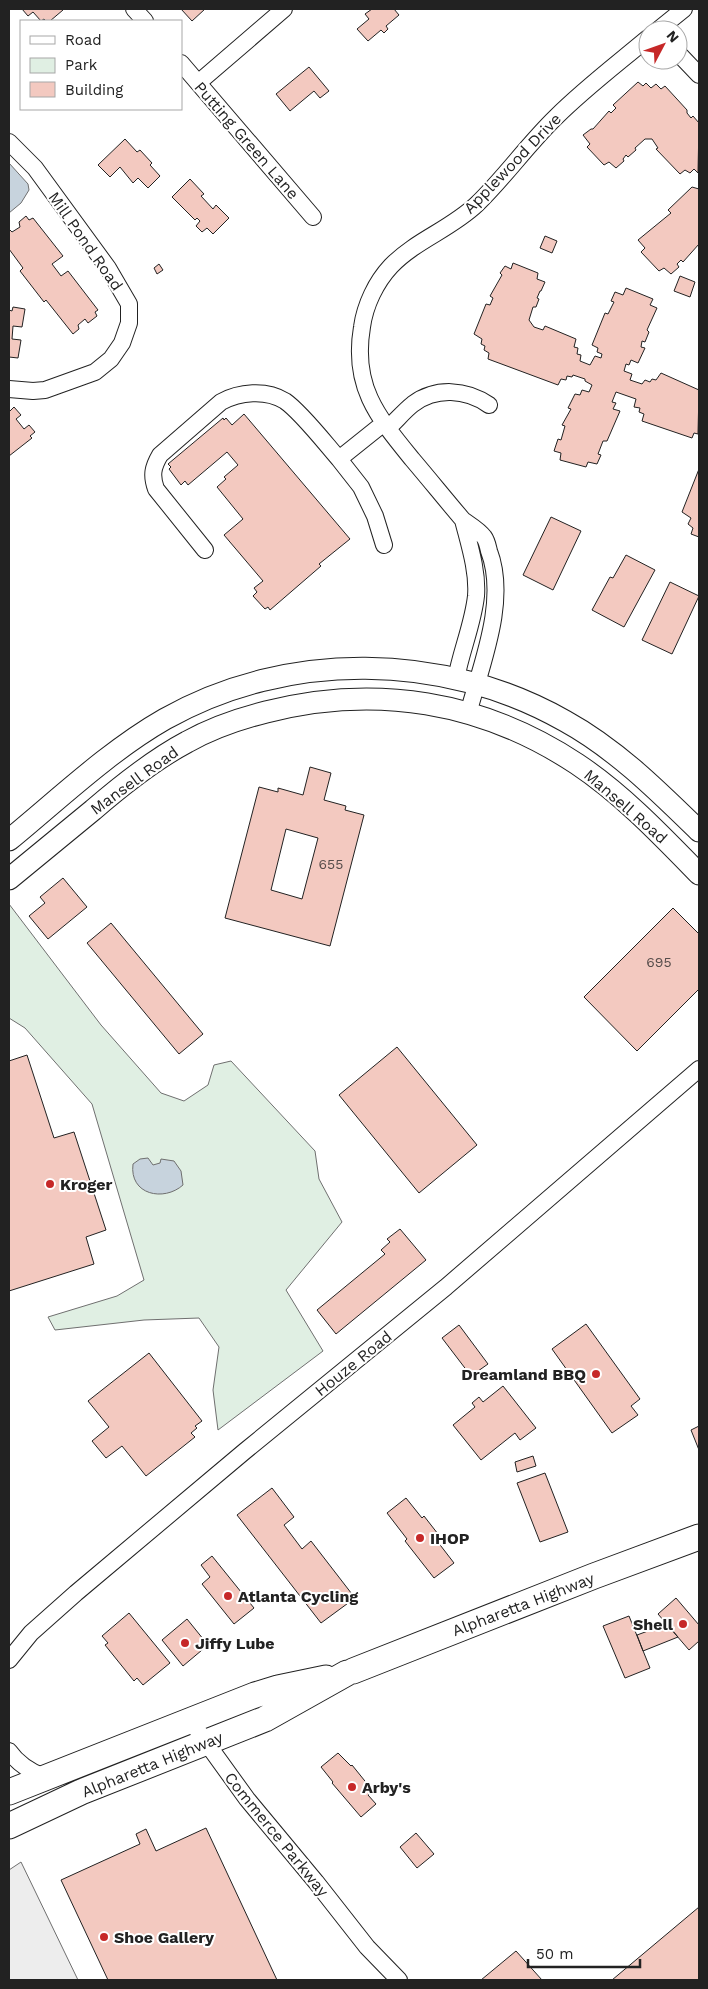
<svg xmlns="http://www.w3.org/2000/svg" width="708" height="1989" font-family="'Work Sans',sans-serif">
	<rect width="100%" height="100%" fill="#fff"/>
	<path fill="#e0efe3" stroke="#6f6f6f" d="M9,904L101,1025L161,1093L184,1101L208,1085L214,1065L231,1061L315,1151L319,1179L342,1222L286,1290L323,1351L218,1430L213,1390L219,1347L199,1318L144,1320L55,1330L48,1317L117,1296L144,1280L92,1104L25,1028L9,1018Z"/>
	<path fill="#ededed" stroke="#6f6f6f" d="M21,1862L78,1980H9V1870Z"/>
	<path fill="#c7d3dd" stroke="#6f6f6f" d="M9,163L28,184L29,190L21,203L9,213Z
		M148,1158L153,1165L160,1163L161,1159L174,1161L181,1171L183,1185C164,1202 129,1195 133,1164L140,1159Z"/>
	<path fill="#f3c9c0" stroke="#222" fill-rule="evenodd" d="M22,9H62L63,10L50,21H46L44,19L41,21L33,12L28,16Z
		M181,9H205L192,21Z
		M372,9H394L399,15L386,26L388,29L384,33L381,30L368,41L357,29L369,19L365,14Z
		M309,67L329,91L320,98L314,91L290,111L276,94Z
		M638,82L643,86L646,83L651,88L656,84L661,89L665,86L687,110V113L691,118L693,116L699,123L698,173L694,169L690,173L685,170L680,174L656,149L658,148L652,139H645L635,148L636,150L628,157L626,155L623,159L624,161L616,168L609,162L604,165L587,147L590,144L583,135L591,129H593L609,111L611,113L616,108L613,105Z
		M125,139L137,152L140,150L152,163L150,165L160,176L148,188L138,178L133,183L120,167L110,177L98,165Z
		M190,179L204,194L201,196L213,209L216,205L229,218L213,234L207,228L202,232L196,226L200,221L197,218L195,220L172,197Z
		M692,187L699,189V244L683,262L681,260L677,264L679,267L671,274L664,268L659,271L641,252L645,248L638,240L671,213L668,210Z
		M26,216L29,220L33,218L63,256L52,264L61,276L68,271L98,310L95,312L97,316L88,323L85,319L78,325L79,329L73,334L46,300L44,302L20,271L23,268L9,249V229L12,232L20,227L19,222Z
		M545,236L557,241L552,253L540,248Z
		M513,263L538,273L537,279L545,282L541,291H540L537,298L539,299L536,307H533L529,320L534,327L543,330L545,326L576,339L574,347L578,348L577,354L581,355L580,361L590,365L595,356L601,358L602,354L597,352L598,348L592,345L605,313L608,314L614,302L611,301L615,292L623,295L626,288L653,299L650,305L657,308L647,330L649,332L645,342L642,341L641,347L645,348L638,363L631,360L629,365L626,364L624,371L632,374L630,380L642,384L645,380L650,382L652,379L656,380L661,373L699,390L698,434L694,433L692,438L642,421L644,414L639,412L640,408L634,407L636,399L616,392L612,402L616,403L613,409L620,411L607,441H603L598,454L601,455L597,464L588,462L586,467L560,460L561,453L554,451L558,439L561,440L565,426L562,425L571,409L568,408L575,394L580,395L582,390L589,392L592,385L585,381V379L573,375L572,377L567,376L566,380L561,379L558,385L488,359L489,353L484,350L485,346L481,344L482,339L474,334L486,304L490,305L493,298L490,296L502,275L500,273L505,266L511,269Z
		M159,264L163,270L157,274L154,268Z
		M680,276L695,282L690,297L674,291Z
		M13,307L25,309L22,327L13,326L12,339L21,340L18,358L9,357V310L12,311Z
		M14,407L21,415L16,419L24,429L29,425L35,432L30,436L32,438L9,456V409L10,411Z
		M244,414L350,539L319,564L321,566L270,610L268,607L265,609L253,596L257,592L254,588L263,581L224,535L243,519L217,487L226,479L224,477L238,465L227,452L188,485L185,481L181,485L169,469L171,467L168,464L223,418L224,420L226,418L232,425Z
		M699,469V537L691,534L693,528L688,524L691,518L682,512Z
		M551,517L581,531L553,590L523,575Z
		M626,555L655,570L624,627L592,610L610,577L613,578Z
		M670,582L699,596L672,654L642,640Z
		M310,767L331,773L324,800L346,806L345,810L364,815L330,946L225,918L259,787L278,792V788L303,795ZM286,829L318,838L302,899L271,890Z
		M63,878L87,907L48,939L29,916L45,903L40,897Z
		M673,908L699,934V989L637,1051L584,997Z
		M111,923L203,1034L179,1054L87,943Z
		M397,1047L477,1145L419,1193L339,1095Z
		M27,1055L54,1138L74,1132L106,1230L86,1237L94,1264L9,1291V1061Z
		M400,1229L426,1260L336,1334L317,1310L385,1254L381,1250L390,1242L387,1239Z
		M586,1324L640,1399L631,1406L638,1415L612,1433L552,1349Z
		M459,1325L488,1364L471,1376L442,1338Z
		M149,1353L202,1421L195,1426L197,1428L191,1433L195,1437L146,1476L122,1446L106,1458L92,1441L109,1427L88,1401Z
		M503,1386L536,1428L520,1440L515,1433L481,1460L453,1425L475,1407L472,1403L479,1397L483,1402Z
		M699,1426V1450L691,1430Z
		M533,1456L536,1466L517,1472L515,1462Z
		M545,1473L568,1532L540,1542L517,1483Z
		M272,1488L294,1517L284,1525L302,1549L311,1541L355,1598L321,1623L237,1515Z
		M406,1498L422,1518L424,1516L438,1534L434,1537L454,1563L434,1578L405,1541L407,1539L387,1513Z
		M212,1556L254,1608L234,1624L202,1584L210,1577L201,1565Z
		M676,1598L699,1625V1641L689,1650L658,1614Z
		M129,1613L170,1663L143,1685L137,1678L134,1681L105,1645L108,1643L102,1636Z
		M629,1616L650,1668L625,1678L603,1626Z
		M187,1619L208,1645L183,1666L162,1640Z
		M667,1624L678,1637L643,1651L637,1635Z
		M338,1753L351,1766L352,1765L373,1791L368,1795L376,1804L361,1817L332,1783L333,1782L321,1767Z
		M206,1828L277,1980H108L61,1880L140,1844L136,1834L146,1829L156,1851Z
		M416,1833L434,1854L417,1868L400,1847Z
		M699,1907V1980H612Z
		M516,1951L542,1980H481Z"/>
	<g fill="none" stroke-linecap="round" stroke-linejoin="round">
		<g stroke="#222" stroke-width="18">
			<path id="minor" d="M134,9L145,21
				M658,30L684,9
				M678,53L699,75
				M181,63L313,217
				M198,83L284,9
				M9,142L35,168L108,268L129,304V323L122,343L111,359L95,372L45,390L33,391L9,389
				M384,423L339,459L361,487L375,516L384,545
				M388,428C396,421 404,411 413,404C436,387 466,389 489,405
				M205,550L156,489C151,475 153,467 160,455L221,402C239,392 266,389 285,401C301,412 325,443 339,459
				M456,679C461,651 473,624 476,596C478,571 469,544 463,520
				M468,714C481,665 508,601 489,551C488,547 487,541 484,537C479,530 470,525 463,520C446,500 429,479 412,459C377,416 352,386 362,327C365,305 376,282 391,266C416,240 451,229 477,204C505,177 528,144 556,117C584,89 617,64 648,38
				M9,1660L31,1633L76,1593L245,1451L446,1287L699,1069
				M190,1720L247,1799L316,1882L367,1947L399,1980
				M9,1751C18,1764 29,1771 44,1777"/>
		</g>
		<g stroke="#222" stroke-width="23">
			<path id="major" d="M9,840C59,799 109,751 165,719C287,650 444,652 565,721C616,749 658,791 699,831
				M9,879C37,856 65,833 93,810C122,785 153,760 187,742C212,728 238,719 266,712C375,684 482,701 577,764C622,794 661,835 699,874"/>
		</g>
		<g stroke="#222" stroke-width="27">
			<path id="highway" d="M353,1671L594,1576L699,1537
				M9,1792L255,1695L278,1688L326,1678
				M9,1826L81,1792L265,1719L347,1673"/>
		</g>
		<use href="#minor" stroke="#fff" stroke-width="16"/>
		<use href="#major" stroke="#fff" stroke-width="21"/>
		<use href="#highway" stroke="#fff" stroke-width="25"/>
	</g>
	<g fill="#c62828" stroke="#fff" stroke-width="2">
		<circle cx="50" cy="1184" r="5"/>
		<circle cx="596" cy="1374" r="5"/>
		<circle cx="420" cy="1538" r="5"/>
		<circle cx="228" cy="1596" r="5"/>
		<circle cx="683" cy="1624" r="5"/>
		<circle cx="185" cy="1643" r="5"/>
		<circle cx="352" cy="1787" r="5"/>
		<circle cx="104" cy="1937" r="5"/>
	</g>
	<g text-anchor="middle" stroke-width="4" stroke-linejoin="round" paint-order="stroke">
		<g font-size="14" fill="#564c4a">
			<text x="331" y="869">655</text>
			<text x="659" y="967">695</text>
		</g>
		<g font-size="16" fill="#222" stroke="#fff">
			<text transform="translate(247 140) rotate(49)" y="6">Putting Green Lane</text>
			<text transform="translate(512 163) rotate(-46)" y="6">Applewood Drive</text>
			<text transform="translate(86 241) rotate(55)" y="6">Mill Pond Road</text>
			<text transform="translate(134 780) rotate(-36)" y="6">Mansell Road</text>
			<text transform="translate(626 806) rotate(41)" y="6">Mansell Road</text>
			<text transform="translate(353 1363) rotate(-39)" y="6">Houze Road</text>
			<text transform="translate(523 1604) rotate(-21)" y="6">Alpharetta Highway</text>
			<text transform="translate(152 1764) rotate(-22)" y="6">Alpharetta Highway</text>
			<text transform="translate(277 1834) rotate(51)" y="6">Commerce Parkway</text>
		</g>
		<g font-size="16" font-weight="bold" fill="#222" stroke="#fff" text-anchor="start">
			<text x="60" y="1190">Kroger</text>
			<text x="586" y="1380" text-anchor="end">Dreamland BBQ</text>
			<text x="430" y="1544">IHOP</text>
			<text x="238" y="1602">Atlanta Cycling</text>
			<text x="673" y="1630" text-anchor="end">Shell</text>
			<text x="195" y="1649">Jiffy Lube</text>
			<text x="362" y="1793">Arby's</text>
			<text x="114" y="1943">Shoe Gallery</text>
		</g>
	</g>
	<rect width="708" height="1989" fill="none" stroke="#222222" stroke-width="20"/>
	<rect x="20" y="20" width="162" height="90" fill="#ffffff" stroke="#a7a7a7"/>
	<rect x="30" y="36" width="25" height="8" fill="#ffffff" stroke="#a7a7a7"/>
	<text x="65" y="45" font-size="15" fill="#222222">Road</text>
	<rect x="30" y="58" width="25" height="15" fill="#e0efe3" stroke="#a7a7a7"/>
	<text x="65" y="70" font-size="15" fill="#222222">Park</text>
	<rect x="30" y="82" width="25" height="15" fill="#f3c9c0" stroke="#a7a7a7"/>
	<text x="65" y="95" font-size="15" fill="#222222">Building</text>
	<g transform="translate(663 45) rotate(49)"><circle r="24" fill="#ffffff" stroke="#a7a7a7"/>
	<path d="M0-4L9 19L0 12L-9 19Z" fill="#c62828"/>
	<text y="-8" font-size="14" font-weight="bold" text-anchor="middle" fill="#222222">N</text>
	</g>
	<path d="M528 1959v8h112v-8" fill="none" stroke="#222222" stroke-width="2.5"/>
	<text x="536" y="1959" font-size="15" fill="#222222" stroke="#ffffff" stroke-width="4" paint-order="stroke">50 m</text>
</svg>
